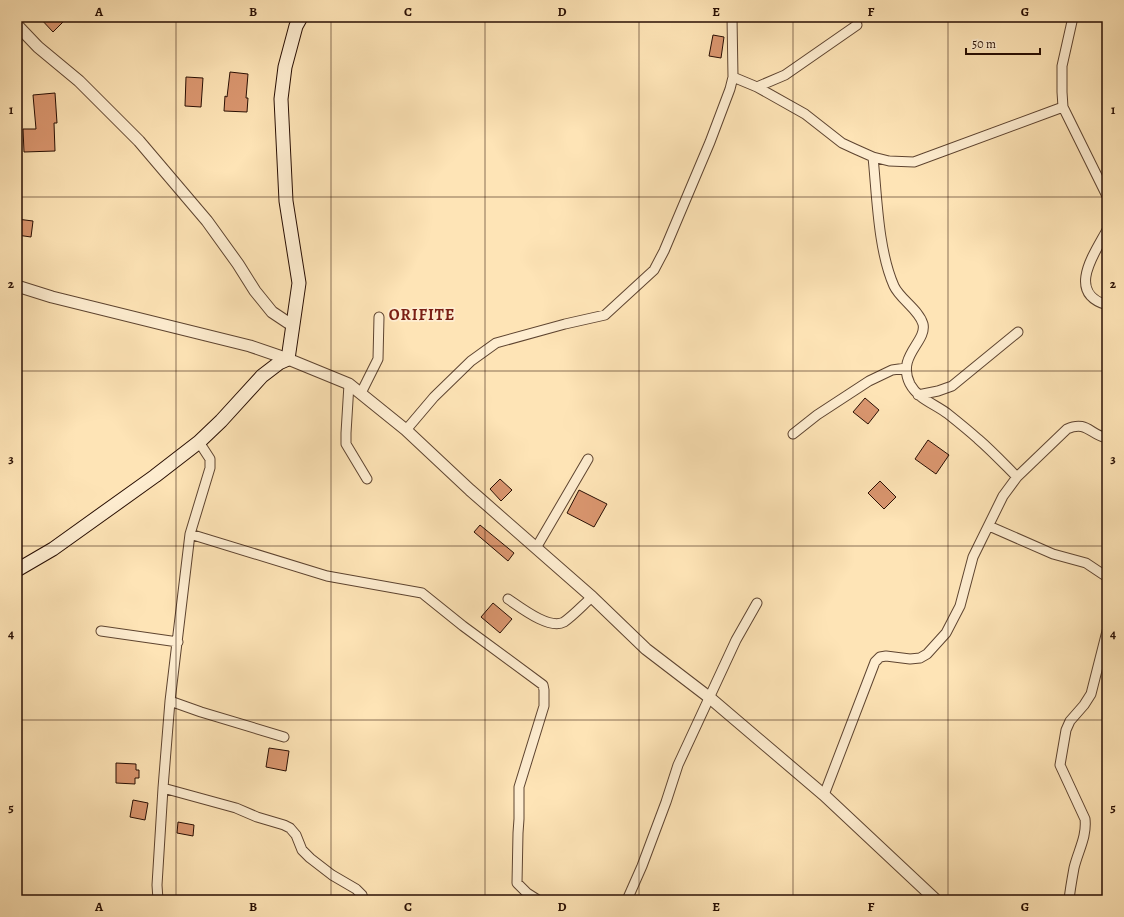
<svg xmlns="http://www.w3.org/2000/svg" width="1124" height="917" font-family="Alegreya,serif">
	<rect width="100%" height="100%" fill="#fee4b6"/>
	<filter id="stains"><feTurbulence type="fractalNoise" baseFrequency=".005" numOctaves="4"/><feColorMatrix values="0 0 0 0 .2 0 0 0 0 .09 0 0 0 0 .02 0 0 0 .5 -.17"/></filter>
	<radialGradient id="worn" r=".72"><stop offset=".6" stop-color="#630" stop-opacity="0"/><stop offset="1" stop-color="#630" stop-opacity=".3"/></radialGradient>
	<path fill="#da966f" stroke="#280e03" d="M39,17H68L53,32Z
		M713,35L724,37L721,58L709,56Z
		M230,72L248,74L246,98H248L247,112L224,111L225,96L227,97Z
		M186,77L203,78L201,107L185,106Z
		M55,93L57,123H54L55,151L24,152L23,129H36L33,95Z
		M17,219L33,221L31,237L17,235Z
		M865,398L879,410L868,424L853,412Z
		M928,440L949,455L936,474L915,459Z
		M500,479L512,490L501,501L490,489Z
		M880,481L896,497L884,509L868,493Z
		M579,490L607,504L594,527L567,513Z
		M480,525L514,553L508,561L474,532Z
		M493,603L512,619L500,633L481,617Z
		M269,748L289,751L286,771L266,767Z
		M116,763L136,764V770H139V778H135V784L116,783Z
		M133,800L148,803L145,820L130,817Z
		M178,822L194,825L193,836L177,833Z"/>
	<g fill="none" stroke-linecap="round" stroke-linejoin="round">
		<g stroke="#5e4430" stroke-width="11">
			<path id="minor" d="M1073,17L1062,66V92L1063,107L1107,196
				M733,77L757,87L805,114L842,143L855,149L873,157L889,161L914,162L1063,107
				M757,87L785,75L857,25
				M873,157C877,196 878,250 894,286C900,299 919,310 923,324C927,342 896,356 910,384C918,399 935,404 948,414C958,422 968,430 978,439C992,451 1004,464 1017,477
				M1107,230C1094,254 1066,293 1107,305
				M349,384L346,433V444L367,479
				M361,393L378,359L379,317
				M918,395L938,391L952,386L1018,332
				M406,430L434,397L471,361L496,343L565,324L605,315L654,270L664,251L710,142L730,89L733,77L732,17
				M793,434L817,415L869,381L892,370L906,368
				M989,526L1053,554L1086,563L1107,577
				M190,534L327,576L422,593L463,626L543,685L544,690V706L519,787V819L518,833L517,883L527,893L538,900
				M536,548L588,459
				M508,599C520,607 549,630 564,622C574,615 583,605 592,597
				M101,631L178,642
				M170,701L201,712L284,737
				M163,788L236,808L257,817L284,825L290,828L296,835L302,850L310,858L332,875L356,889L362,895L364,900
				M824,795L875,662L880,657L886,656L910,659L920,658L927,654L946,633L960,606L973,557L1003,496L1017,477L1067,429C1087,420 1090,435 1107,438
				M158,900L157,885L163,788L170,701L190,534L210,468V459L199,442
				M627,900L642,866L666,802L678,765L736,640L757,603
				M1069,900C1070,890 1072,879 1074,868C1078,851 1087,837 1085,819L1060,765L1066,730L1070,721L1084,705L1091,694L1107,631"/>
		</g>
		<g stroke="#5e4430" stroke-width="13">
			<path id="tertiary" d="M17,25L38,47L79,81L139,141L207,221L238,264L255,291L272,312L293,326
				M17,286L52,297L250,346L288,359L349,384L406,430L470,490L592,597L646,649L710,698L824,795L936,900"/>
		</g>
		<g stroke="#280e03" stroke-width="15">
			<path id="secondary" d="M17,570L53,549L155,476L199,442L221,421L262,376L279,363L288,359L299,283L286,201L281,99L285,67L296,26L301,17"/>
		</g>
		<use href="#minor" stroke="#feedd0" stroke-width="9"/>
		<use href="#tertiary" stroke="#feedd0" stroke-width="11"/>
		<use href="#secondary" stroke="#feedd0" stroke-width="13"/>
	</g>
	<path fill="none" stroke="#280e03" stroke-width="1" stroke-opacity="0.55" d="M176,17V900M331,17V900M485,17V900M639,17V900M793,17V900M948,17V900M17,197H1107M17,371H1107M17,546H1107M17,720H1107"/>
	<g text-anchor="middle" stroke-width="3.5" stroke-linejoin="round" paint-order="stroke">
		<g font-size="16" font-weight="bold" letter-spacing="1" fill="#7a1f14" stroke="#feedd0">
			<text x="422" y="320">ORIFITE</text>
		</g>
	</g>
	<rect width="1124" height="917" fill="none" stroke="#fee4b6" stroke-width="44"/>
	<path d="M966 48v6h74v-6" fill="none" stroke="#280e03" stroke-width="2"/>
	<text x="972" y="48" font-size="12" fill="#280e03" stroke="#feedd0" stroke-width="3" paint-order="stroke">50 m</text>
	<rect x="22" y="22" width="1080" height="873" fill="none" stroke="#280e03" stroke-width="1.5"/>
	<g font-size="13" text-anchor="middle" font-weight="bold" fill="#280e03">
		<text x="99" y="16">A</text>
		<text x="253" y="16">B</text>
		<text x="408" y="16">C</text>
		<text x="562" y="16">D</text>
		<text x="716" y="16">E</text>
		<text x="871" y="16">F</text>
		<text x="1025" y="16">G</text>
		<text x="11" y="114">1</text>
		<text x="1113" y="114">1</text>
		<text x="11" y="288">2</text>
		<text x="1113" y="288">2</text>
		<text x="11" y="463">3</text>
		<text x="1113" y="463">3</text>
		<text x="11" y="638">4</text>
		<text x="1113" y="638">4</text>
		<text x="11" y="812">5</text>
		<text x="1113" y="812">5</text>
		<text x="99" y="911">A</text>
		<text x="253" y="911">B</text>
		<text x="408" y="911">C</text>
		<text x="562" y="911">D</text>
		<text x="716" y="911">E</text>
		<text x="871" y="911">F</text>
		<text x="1025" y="911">G</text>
	</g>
	<rect width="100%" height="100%" filter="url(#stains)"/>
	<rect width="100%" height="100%" fill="url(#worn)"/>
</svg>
